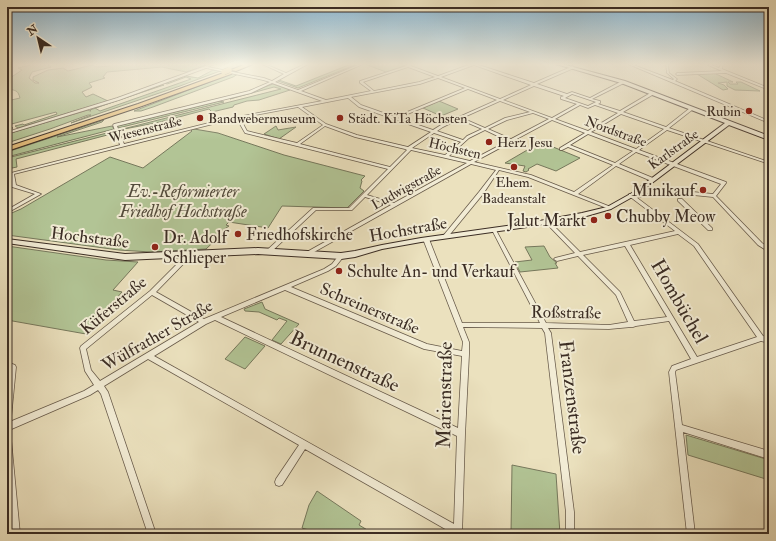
<svg xmlns="http://www.w3.org/2000/svg" width="776" height="541" font-family="'IM FELL Double Pica',serif">
	<rect width="100%" height="100%" fill="#ebe1be"/>
	<filter id="stains"><feTurbulence type="fractalNoise" baseFrequency=".005" numOctaves="4"/><feColorMatrix values="0 0 0 0 .2 0 0 0 0 .09 0 0 0 0 .02 0 0 0 .5 -.17"/></filter>
	<radialGradient id="worn" r=".72"><stop offset=".6" stop-color="#630" stop-opacity="0"/><stop offset="1" stop-color="#630" stop-opacity=".3"/></radialGradient>
	<path fill="#b2c495" stroke="#76785c" d="M35,64H46L51,67L32,72L29,78L35,83H39L33,80V77L48,70L63,68L68,71L92,65L97,67L110,66L111,64H209L186,72L162,67L107,72L103,77L105,78L89,83L92,87L82,92L86,97L93,94L108,101L18,128L15,126L23,124L24,125L57,114L56,112L8,125L13,128L7,130V101L20,98C18,91 17,91 10,89L7,84L10,78L22,70L18,68Z
		M351,64H357L298,88L278,81L279,80L296,86Z
		M365,64H400L405,66L386,72Z
		M213,70L220,71L180,86L71,123L91,115H88L50,129L7,143V134L88,110L90,111H91L90,110L162,85H164L95,108L100,111L191,79L186,77L167,84L165,83L186,76L198,78Z
		M233,73L238,74L233,77L153,107L141,111H134Z
		M714,73L733,82H728L730,84H738L736,82H741L760,91L735,90L727,86V82L718,83L724,85L728,89L723,90L697,74Z
		M273,84L290,90L259,100L247,101L234,105L233,107L212,112L209,109L160,122L119,130L281,89L274,87L230,99Z
		M219,101L224,102L118,128L117,126Z
		M439,101L458,109L441,116L423,108Z
		M104,120L102,122L57,137L112,126L114,129L7,157V152Z
		M276,126L278,130L296,127L279,139L264,134Z
		M194,129L218,133L284,155L365,176L361,180L362,181L360,188L364,191L347,208L282,206L268,228L229,222L226,225L229,226L223,230L221,235L206,249L151,252L119,250L7,235V215L21,209L110,157L143,168L192,131L191,130Z
		M115,131V133L16,159L17,167L12,168L7,167V158Z
		M541,142L580,158L556,171L537,164L528,169L529,170L526,172L523,171L525,166L505,163Z
		M7,246L106,260L138,262L113,290L122,292L86,334L7,320Z
		M544,246L550,257L557,263H555L558,268L520,272L515,262L532,260L525,247Z
		M262,302L265,309L299,324L281,344L272,340L287,321L279,318L277,320L259,312L245,311L244,309Z
		M245,337L265,346L245,369L225,359Z
		M686,435L769,460V480L688,455Z
		M512,465L556,474L560,534H511Z
		M317,491L361,521L359,525L374,534H322L302,528L309,505Z"/>
	<g fill="none" stroke-linecap="round" stroke-linejoin="round">
		<path stroke="#c8bd9f" stroke-width="5.5" stroke-dasharray="5.5 3" stroke-linecap="butt" d="M229,70L244,64"/>
		<g stroke="#675a4a" stroke-width="1.5">
			<path id="street" d="M7,64H13L7,66Z
				M211,64H214L208,67L264,78L272,81L284,74L262,64H265L286,73L305,64H308L275,82L298,90L360,64H363L301,91L326,100L371,91L360,83V81L406,66L403,64H411V66L438,76L471,64H476L534,83L573,66L574,68L537,84L567,94L572,92L590,98L622,81H624V83L592,99L600,101V103L598,104L620,111L652,92H654V94L623,112L666,127L690,108H692V110L669,128L769,162V164L667,130L639,150L726,182V183L716,196L762,243L769,248V252L758,245L713,197L693,195L652,197H636L698,244L763,336L769,337V343L761,341L676,370L675,372L682,425L769,451V459L683,432L695,534H687L669,372L672,366L691,359L669,321L636,326L633,327H631L609,329L548,328L551,333L574,512V534H566V512L545,333L542,328L463,327L469,342V354L465,434L462,533V534H454L305,449L282,485L279,486L276,485L275,482L276,479L299,445L148,359L104,386L108,392L156,534H148L101,394L98,390L90,395L7,431V423L84,391L94,385L85,371L80,348L81,346L150,291L188,253H192L193,254L156,292L204,319L324,269L332,264L339,255L341,254L344,256L336,266L328,271L291,287L427,344L462,351L463,342L423,239L424,238H428L429,239L462,323H540L492,230L494,228L496,230L546,323L609,325L628,322L616,295L578,256L557,261L555,260L554,259L555,258L575,253L545,222V221H549L580,252L675,231L629,196V194H652L693,192L713,194L721,184L636,152L619,164L653,178V180H649L616,166L578,194L611,207V209H609L528,177L499,170L483,194L447,238H443L442,237L443,236L479,192L496,170L471,164L307,256L305,255L304,254L305,253L391,205L365,197L352,210H316L270,253H266L265,252L266,251L313,208H349L388,169L245,133L237,119L221,122L14,174L16,185L41,194L7,213V210L35,194L12,187L10,175L7,176V174L120,145L113,125L114,124L249,91L270,82L263,80L206,68L119,100L7,134V132L117,98ZM474,65L531,85L500,99L441,77ZM408,67L435,77L419,82L374,91L363,82ZM438,78L465,88L395,117L361,105L351,97L420,84ZM272,83L322,101L221,120L124,144L117,126L251,93ZM534,86L564,96L561,97V99L577,104L552,118L503,100ZM468,89L497,100L441,125L433,130L398,118ZM572,94L596,102L588,106L565,98ZM348,98L359,107L431,132L408,147L357,135L326,124L302,107ZM500,101L530,112L505,118L485,128L462,118ZM580,105L588,108L595,105L618,113L588,131L555,119ZM298,107L323,125L297,143L247,131L240,118ZM533,113L549,119L511,139L488,129L507,120ZM621,114L664,129L636,149L591,132ZM459,119L482,129L467,136L463,140L437,131L443,127ZM552,120L585,133L560,148V150H562L568,147L613,165L574,192L531,175L474,162ZM325,126L355,137L405,149L407,150L390,167L300,144ZM485,130L508,141L470,161L449,156L469,138ZM434,133L461,142L445,155L412,148ZM588,134L633,151L615,163L570,145ZM411,150L467,163L394,203L367,195ZM678,234L694,246L757,337L697,357L630,245ZM625,246L667,317L634,321L620,292L583,255ZM285,290L424,349L462,356L458,428L221,317ZM152,295L199,322L100,381L91,370L86,349ZM215,320L457,436L454,524L154,356L206,324Z
				M628,64H631L673,80L674,79L667,73L666,64H668L669,73L677,79L675,81L769,121V123Z
				M706,64H709L719,68L721,64H723L722,69L769,88V90L726,73L677,75L676,74L677,73L722,71Z
				M678,199H682L712,228V230H708L678,201Z
				M7,362L15,365L16,367L11,418L10,420L7,421V388L9,369L7,368Z
				M7,435L10,436L11,439L20,534H12L7,483Z"/>
		</g>
		<g stroke="#3b2d24" stroke-width="2">
			<path id="secondary" d="M556,64H562L625,81L769,136V140L729,125L636,195L611,209L583,217L534,226L421,242L382,249L355,257L341,259L258,254L125,260L7,243V239L125,254L258,248L341,253L355,251L382,245L421,238L534,222L582,213L607,207L632,193L725,123L621,83Z"/>
		</g>
		<g stroke="#3b2d24" stroke-width="2">
			<path id="highway" d="M246,64H253L236,71L231,70Z
				M229,71L232,73L231,74L142,106L7,151V147L138,104Z"/>
		</g>
		<use href="#street" fill="#f2ecd5" fill-rule="evenodd"/>
		<use href="#secondary" fill="#f2ecd5" fill-rule="evenodd"/>
		<use href="#highway" fill="#e6c07f" fill-rule="evenodd"/>
		<g stroke="#3b2d24" stroke-width="6" stroke-linecap="butt">
			<path id="highway-bridge" d="M224,72L229,70"/>
		</g>
		<use href="#highway-bridge" stroke="#e6c07f" stroke-width="5.5"/>
	</g>
	<linearGradient id="sky" x2="0" y2="1"><stop stop-color="#88b7d4"/><stop offset="0.46" stop-color="#f6f2e2"/><stop offset="1" stop-color="#f6f2e2" stop-opacity="0"/></linearGradient>
	<rect width="776" height="140" fill="url(#sky)"/>
	<g fill="#8f2418" stroke="#f2ecd5" stroke-width="1.5">
		<circle cx="749" cy="111" r="4"/>
		<circle cx="200" cy="118" r="4"/>
		<circle cx="340" cy="118" r="4"/>
		<circle cx="489" cy="142" r="4"/>
		<circle cx="514" cy="167" r="4"/>
		<circle cx="703" cy="190" r="4"/>
		<circle cx="608" cy="216" r="4"/>
		<circle cx="594" cy="220" r="4"/>
		<circle cx="238" cy="234" r="4"/>
		<circle cx="155" cy="247" r="4"/>
		<circle cx="339" cy="271" r="4"/>
	</g>
	<g text-anchor="middle" stroke-width="4" stroke-linejoin="round" paint-order="stroke">
		<g font-size="14" fill="#3b2d24" stroke="#f2ecd5" text-anchor="start">
			<text x="741" y="116" text-anchor="end">Rubin</text>
			<text x="208" y="123">Bandwebermuseum</text>
			<text x="348" y="123">Städt. KiTa Höchsten</text>
			<text x="497" y="147">Herz Jesu</text>
			<text x="514" y="187" text-anchor="middle">Ehem.<tspan x="514" dy="16">Badeanstalt</tspan></text>
		</g>
		<g font-size="14" fill="#3b2d24" stroke="#f2ecd5">
			<text transform="translate(145 129) rotate(-14)" y="5">Wiesenstraße</text>
			<text transform="translate(616 131) rotate(20)" y="5">Nordstraße</text>
			<text transform="translate(455 148) rotate(13)" y="5">Höchsten</text>
			<text transform="translate(673 149) rotate(-36)" y="5">Karlstraße</text>
			<text transform="translate(406 187) rotate(-29)" y="5">Ludwigstraße</text>
		</g>
		<g font-size="17" fill="#3b2d24" stroke="#f2ecd5" text-anchor="start">
			<text x="695" y="196" text-anchor="end">Minikauf</text>
			<text x="616" y="222">Chubby Meow</text>
			<text x="586" y="226" text-anchor="end">Jalut Markt</text>
			<text x="246" y="240">Friedhofskirche</text>
			<text x="163" y="243">Dr. Adolf<tspan x="163" dy="20">Schlieper</tspan></text>
			<text x="347" y="277">Schulte An- und Verkauf</text>
		</g>
		<g font-size="17" font-style="italic" fill="#534b3b" stroke="#f2ecd5">
			<text x="183" y="197">Ev.-Reformierter<tspan x="183" dy="20">Friedhof Hochstraße</tspan></text>
		</g>
		<g font-size="17" fill="#3b2d24" stroke="#f2ecd5">
			<text transform="translate(408 229) rotate(-10)" y="6">Hochstraße</text>
			<text transform="translate(90 237) rotate(7)" y="6">Hochstraße</text>
			<text transform="translate(113 305) rotate(-40)" y="6">Küferstraße</text>
			<text transform="translate(370 308) rotate(23)" y="6">Schreinerstraße</text>
			<text transform="translate(566 312) rotate(1)" y="6">Roßstraße</text>
			<text transform="translate(157 335) rotate(-30)" y="6">Wülfrather Straße</text>
		</g>
		<g font-size="20" fill="#3b2d24" stroke="#f2ecd5">
			<text transform="translate(680 301) rotate(60)" y="7">Hombüchel</text>
			<text transform="translate(345 361) rotate(25)" y="7">Brunnenstraße</text>
			<text transform="translate(444 395) rotate(-89)" y="7">Marienstraße</text>
			<text transform="translate(573 397) rotate(83)" y="7">Franzenstraße</text>
		</g>
	</g>
	<rect width="776" height="541" fill="none" stroke="#ebe1be" stroke-width="24"/>
	<rect x="8" y="8" width="760" height="525" fill="none" stroke="#3b2d24" stroke-width="2"/>
	<rect x="12" y="12" width="752" height="517" fill="none" stroke="#3b2d24"/>
	<g transform="translate(38 38) rotate(325)" stroke="#f2ecd5" stroke-width="3" paint-order="stroke">
	<path d="M0-3L7 15L0 10L-7 15Z" fill="#3b2d24"/>
	<text y="-6" font-size="11" font-weight="bold" text-anchor="middle" fill="#3b2d24">N</text>
	</g>
	<rect width="100%" height="100%" filter="url(#stains)"/>
	<rect width="100%" height="100%" fill="url(#worn)"/>
</svg>
